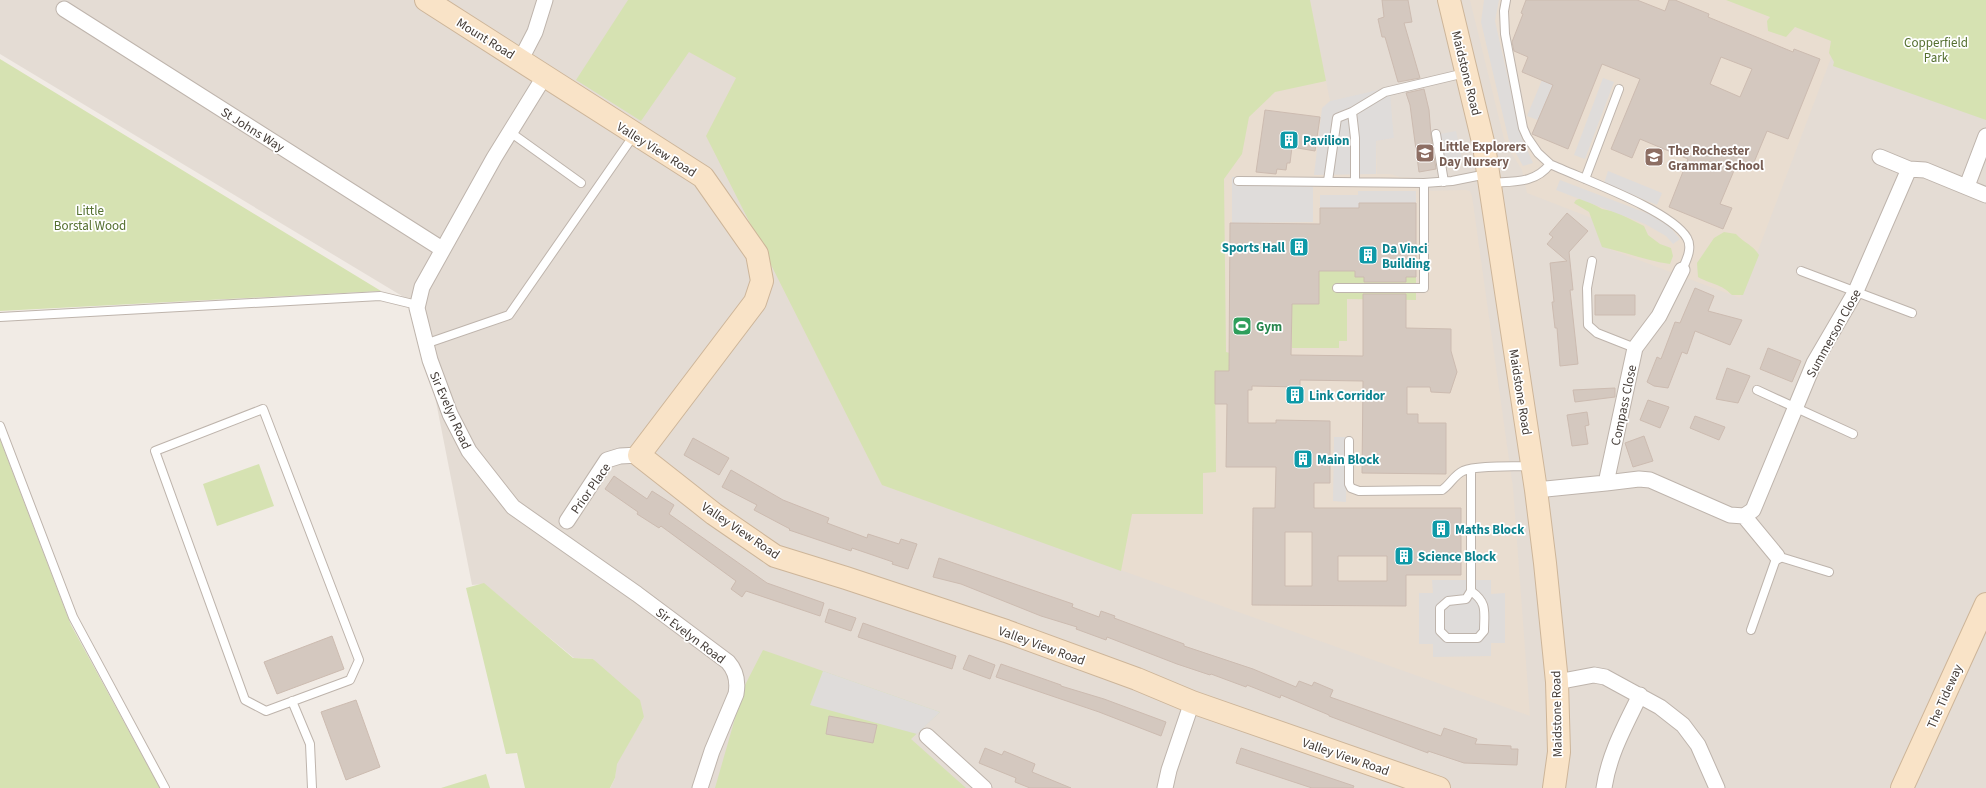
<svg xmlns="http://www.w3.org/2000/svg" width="1986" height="788" font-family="'Source Sans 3',sans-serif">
	<rect width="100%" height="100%" fill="#f1ebe5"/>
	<path fill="#e4dcd4" d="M0,0H1986V788H610L615,778L616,764L644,717L593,659L574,658L484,584L472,585L417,305L0,54Z"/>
	<path fill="#e9ddd0" d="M1310,0L1330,101L1386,88L1392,113L1394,138L1376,141L1377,174H1390L1400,177L1419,178V191L1466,190L1470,191L1472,196L1513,488L1530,716L882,485L706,136L736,78L689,52Z
		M1470,0H1853L1740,298L1609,249L1602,222L1527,193L1522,170L1505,143Z"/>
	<path fill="#d6e2b2" d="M628,0H1310L1326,81L1275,92L1249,117L1242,154L1224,179L1226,352L1230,353V371H1215L1216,472L1203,473V514H1132L1121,571L882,485L706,136L736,78L689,52L641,121L576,80Z
		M1726,0H1986V120L1833,66L1834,62L1829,53L1831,41L1795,27L1786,37L1768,31L1767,21L1770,17Z
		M0,59L381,291L0,311Z
		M1582,198L1602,209L1616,212L1644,226L1648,235L1660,244L1671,248L1673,256L1670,264C1647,261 1625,252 1602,247L1589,212L1574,203L1576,200Z
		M1724,232L1736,234C1744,243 1752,244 1759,255L1743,295H1732C1720,283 1712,285 1698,277L1697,263L1714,238Z
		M1319,271H1355V277H1416V300L1347,299V341H1339V348H1292V304H1319Z
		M0,439L71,625L160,788H0Z
		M259,464L274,506L217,526L203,484Z
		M484,583L573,658L593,659L640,700L644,717L617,764L615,778L610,788H525L517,753L506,754L466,588Z
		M763,650L940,712L911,739L966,788H715L744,687Z
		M486,774L490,788H441Z"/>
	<path fill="#dfdcda" d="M1484,0H1499L1495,21L1521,136L1533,163L1523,166L1509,141L1481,22Z
		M1603,78L1614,82L1585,159L1574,155Z
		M1542,80L1553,84L1538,120L1527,116Z
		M1386,88L1390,93L1394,138L1376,141V174L1314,175L1322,108L1330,101Z
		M1456,131L1462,159L1446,162L1440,134Z
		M1608,171L1662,193L1657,205L1604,183Z
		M1232,177H1313V222L1232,223Z
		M1560,180L1649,214L1669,226L1680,239L1673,244L1666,236L1645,224L1556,190Z
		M1358,191H1416V203H1359V208H1320V195H1358Z
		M1334,437H1347L1346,502L1333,501Z
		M1432,580H1491V594L1505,593V643H1491V656L1433,657V644H1419V593H1433Z
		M823,671L940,712L917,734L810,705Z"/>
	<path fill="#d4c8bf" stroke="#ccbbb0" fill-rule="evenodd" d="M1382,0H1408L1412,22L1404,23L1420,78L1398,82L1385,37H1382L1378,19L1384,17Z
		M1526,0H1637L1665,11L1669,0H1675L1709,14L1708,17L1793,52L1794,49L1820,59L1788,139L1767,131L1752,167L1738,161L1720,204L1732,208L1723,229L1669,207L1688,159L1640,139L1632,158L1611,149L1640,79L1602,64L1568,149L1532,134L1553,85L1522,72L1528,57L1514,51L1512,42L1523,14L1521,13ZM1721,57L1752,69L1740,97L1710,84Z
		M1424,89L1429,110L1431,135L1436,169L1419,172L1410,105L1406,93Z
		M1265,110L1320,117L1315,151L1292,147L1290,163H1287L1286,170L1277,169L1276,174L1256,172Z
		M1359,203H1416V277H1406V282H1364V277H1355V271H1319V304H1292L1291,355L1363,356V294H1406V328L1451,329V351L1457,372L1450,393L1431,392L1430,387H1407V414H1418V423H1446V474L1362,473L1363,381L1300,380V387L1252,386V390H1248V423H1276V420L1330,421V483H1314V508H1461V575H1406V606L1252,605L1253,508H1275L1276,467H1226L1227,404H1215V371H1229L1230,223L1320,224V208H1359ZM1285,532H1312V586H1285ZM1338,556H1387V581H1338Z
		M1567,213L1588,231L1569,252L1573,290H1570L1578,364L1560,366L1557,328H1555L1552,302H1554L1550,263L1567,261L1547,244L1553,237L1549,234Z
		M1695,288L1714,296L1708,311L1742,320L1730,345L1695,331L1687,354L1682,352L1668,388L1654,386L1647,382L1657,357L1661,359L1675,322L1680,323Z
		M1595,295H1635V315H1595Z
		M1768,348L1801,361L1792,382L1760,369Z
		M1727,368L1750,376L1738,403L1716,399Z
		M1615,388V397L1575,402L1573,390Z
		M1648,400L1669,407L1660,428L1640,420Z
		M1587,412L1589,425L1585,426L1588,444L1572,446L1567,415Z
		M1695,416L1725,427L1719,440L1690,428Z
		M1644,436L1653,461L1633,467L1625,443Z
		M693,438L729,458L719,475L684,455Z
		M731,470L783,500L829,518L827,523L867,538L868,534L899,544L901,539L917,544L908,569L892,564L893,562L852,548L851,551L789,530L790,529L754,510L757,505L722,487Z
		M614,476L647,499L652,491L674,505L669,514L767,583L824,603L820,616L746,591L742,597L731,589L736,581L661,526L659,528L637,514L638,512L605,489Z
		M939,558L1073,604L1072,607L1099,617L1101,611L1115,616L1114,618L1184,644V646L1253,669L1296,687L1299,681L1312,686L1314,682L1333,690L1330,697L1441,736L1444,728L1477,739L1475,744L1511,746V749H1518L1517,765L1464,763L1428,751V753L1329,716V715L1281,695L1280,698L1247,685L1246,687L1211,674L1210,675L1177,664L1107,637L1106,640L1076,629L1077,627L1041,616L961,584L933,577Z
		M829,609L856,618L851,631L825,622Z
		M863,623L956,656L952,669L858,637Z
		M332,636L344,669L277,694L264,662Z
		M969,655L995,665L990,679L963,669Z
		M1001,664L1061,685V686L1104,699L1166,722L1161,736L1099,712L996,677Z
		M356,700L380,767L346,780L321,712Z
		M829,716L877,725L873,743L826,734Z
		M985,748L1002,755L1004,751L1035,764L1032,772L1071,788H1030L1015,782L1016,778L979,763Z
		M1241,748L1354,786L1353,788H1312L1236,763Z"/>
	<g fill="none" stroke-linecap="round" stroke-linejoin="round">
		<g stroke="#beb4ac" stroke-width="10">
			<path id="lane" d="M1506,0L1504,11L1505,34L1523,128L1527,137L1538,153L1550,164C1582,179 1671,210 1687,238C1693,248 1686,261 1682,270
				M1352,112L1385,92L1465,73
				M510,132L581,183
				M1436,134L1444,182
				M1585,179L1619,89
				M1238,181L1424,183L1452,181L1487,174
				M1328,181L1337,118L1352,112L1355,138V182
				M1490,183C1513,181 1535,184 1550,164
				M1592,261L1587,288L1588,325L1597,333L1635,348
				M1801,271L1912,313
				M1337,288H1424V183
				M0,317L380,296L417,305
				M425,344L509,315L634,135
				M1757,390L1853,434
				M263,409L359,660L350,680L266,711L245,700L155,451Z
				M0,426L73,617L165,788
				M1349,441V484L1351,488L1359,491L1442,490C1450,485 1454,475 1463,471C1478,465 1514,467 1531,466
				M1471,469V591L1466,599L1448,601L1440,608V631L1447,638H1478L1484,631C1484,612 1488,603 1471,591
				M1751,630L1777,556L1829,572
				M292,701L310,744L312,788"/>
		</g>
		<g stroke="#beb4ac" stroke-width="17">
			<path id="street" d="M64,9L442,249
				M521,59L535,32L545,0
				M544,77L494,158L422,287L417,308L430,360L450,414L469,451L513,507L637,594L728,662C736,671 738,683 736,694L712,751L700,788
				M1880,157L1909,169L1925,170L1986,195
				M1967,186L1986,136
				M1606,483L1639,479L1650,480L1730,515L1744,516L1753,510L1814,363L1856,291L1909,169
				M1536,490L1606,483L1635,348L1659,316L1682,270
				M1744,516L1777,556
				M567,521L607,460L620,456L639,455
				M1557,682L1594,675L1605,677L1660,707L1683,725L1698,745L1717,788
				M927,736L984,788
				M1165,788L1169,770L1192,702
				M1604,788C1609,754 1625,726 1640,695"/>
		</g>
		<g stroke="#cdb599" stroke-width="24">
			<path id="secondary" d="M426,0L703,177L757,254L762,281L755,302L639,455L714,514L775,556L846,578L1006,631L1137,679L1192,702L1439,788
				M1449,0L1484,146L1536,490L1545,563L1557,682L1559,752L1554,788
				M1902,788L1986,604"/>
		</g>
		<use href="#lane" stroke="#fff" stroke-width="8"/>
		<use href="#street" stroke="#fff" stroke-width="15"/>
		<use href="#secondary" stroke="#f9e3c7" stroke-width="22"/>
	</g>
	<defs>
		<g id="building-square" transform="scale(1)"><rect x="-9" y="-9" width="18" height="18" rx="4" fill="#0f9aa8" stroke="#fff"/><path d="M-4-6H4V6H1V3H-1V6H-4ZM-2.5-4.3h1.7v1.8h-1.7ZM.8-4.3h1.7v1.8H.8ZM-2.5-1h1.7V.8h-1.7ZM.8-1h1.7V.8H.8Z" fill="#fff"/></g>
		<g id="school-square" transform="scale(1)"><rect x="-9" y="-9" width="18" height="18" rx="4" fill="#8d6e63" stroke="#fff"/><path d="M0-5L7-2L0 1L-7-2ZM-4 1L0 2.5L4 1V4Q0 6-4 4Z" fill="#fff"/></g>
		<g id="stadium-square" transform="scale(1)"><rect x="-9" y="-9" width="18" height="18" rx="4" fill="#2e9e5b" stroke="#fff"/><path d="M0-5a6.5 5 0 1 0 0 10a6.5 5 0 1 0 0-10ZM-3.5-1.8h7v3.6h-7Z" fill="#fff"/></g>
	</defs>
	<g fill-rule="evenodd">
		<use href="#building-square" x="1289" y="140"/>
		<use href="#school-square" x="1425" y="153"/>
		<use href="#school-square" x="1654" y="157"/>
		<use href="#building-square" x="1299" y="247"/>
		<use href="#building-square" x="1368" y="255"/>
		<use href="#stadium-square" x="1242" y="326"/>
		<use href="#building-square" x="1295" y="395"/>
		<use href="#building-square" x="1303" y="459"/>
		<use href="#building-square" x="1441" y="529"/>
		<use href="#building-square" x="1404" y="556"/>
	</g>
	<g text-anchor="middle" stroke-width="3.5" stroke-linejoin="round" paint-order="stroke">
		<g font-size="13" fill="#433b36" stroke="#fff">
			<text transform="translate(486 38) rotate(32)" y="5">Mount Road</text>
			<text transform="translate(1467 73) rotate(76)" y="5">Maidstone Road</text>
			<text transform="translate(253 129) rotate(32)" y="5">St Johns Way</text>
			<text transform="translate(657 149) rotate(32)" y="5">Valley View Road</text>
			<text transform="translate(1833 333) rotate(-61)" y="5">Summerson Close</text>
			<text transform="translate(1521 392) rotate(81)" y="5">Maidstone Road</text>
			<text transform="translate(1623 405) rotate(-78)" y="5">Compass Close</text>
			<text transform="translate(451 410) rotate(66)" y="5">Sir Evelyn Road</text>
			<text transform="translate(590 488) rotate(-55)" y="5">Prior Place</text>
			<text transform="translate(741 530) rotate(34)" y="5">Valley View Road</text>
			<text transform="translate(691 635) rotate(37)" y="5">Sir Evelyn Road</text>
			<text transform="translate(1042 645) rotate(20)" y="5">Valley View Road</text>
			<text transform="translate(1944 696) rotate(-66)" y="5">The Tideway</text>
			<text transform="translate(1556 714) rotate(-91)" y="5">Maidstone Road</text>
			<text transform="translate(1346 756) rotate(19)" y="5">Valley View Road</text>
		</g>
		<g font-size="13" fill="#546f2f" stroke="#fff">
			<text x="1936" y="47">Copperfield<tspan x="1936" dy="15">Park</tspan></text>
			<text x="90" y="215">Little<tspan x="90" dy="15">Borstal Wood</tspan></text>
		</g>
		<g font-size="13" font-weight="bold" fill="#0d838f" stroke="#fff" text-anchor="start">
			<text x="1303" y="145">Pavilion</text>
			<text x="1285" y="252" text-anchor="end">Sports Hall</text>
			<text x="1382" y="253">Da Vinci<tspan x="1382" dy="15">Building</tspan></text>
			<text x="1309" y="400">Link Corridor</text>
			<text x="1317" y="464">Main Block</text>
			<text x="1455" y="534">Maths Block</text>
			<text x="1418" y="561">Science Block</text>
		</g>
		<g font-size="13" font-weight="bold" fill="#785e54" stroke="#fff" text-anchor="start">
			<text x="1439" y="151">Little Explorers<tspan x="1439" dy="15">Day Nursery</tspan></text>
			<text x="1668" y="155">The Rochester<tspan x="1668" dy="15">Grammar School</tspan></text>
		</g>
		<g font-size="13" font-weight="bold" fill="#27864d" stroke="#fff" text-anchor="start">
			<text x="1256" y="331">Gym</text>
		</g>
	</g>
</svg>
